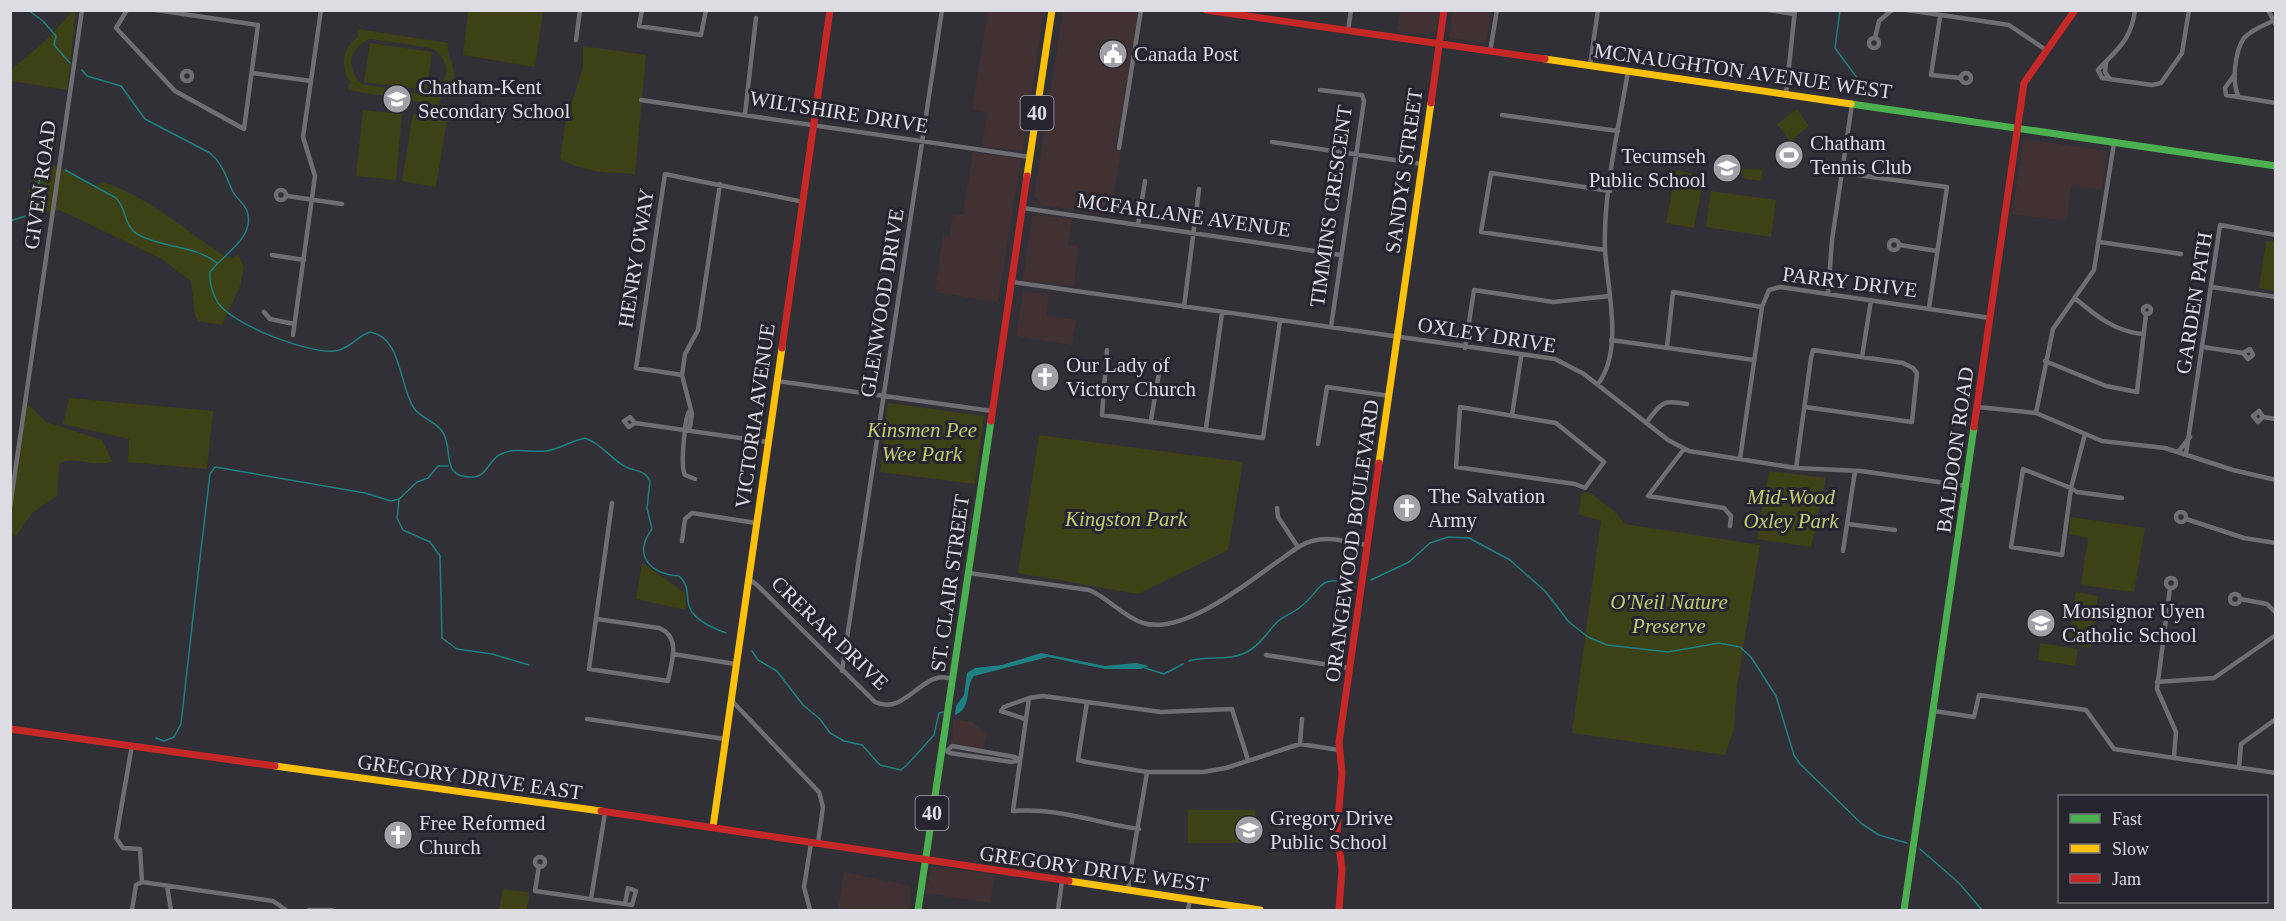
<svg xmlns="http://www.w3.org/2000/svg" width="2286" height="921" font-family="'Times New Roman',serif">
	<rect width="100%" height="100%" fill="#313036"/>
	<path fill="#423132" d="M988,11H1044L1023,150L982,147L987,112L972,109Z
		M1063,11H1139L1115,150H1121L1110,216L1042,205L1034,196Z
		M1400,11H1440L1437,30L1429,35L1397,31Z
		M1453,11H1491L1486,43L1451,38L1449,35Z
		M2024,139L2107,151L2102,190L2071,186L2067,221L2012,214Z
		M973,152L1021,159L998,302L935,292L943,236H950L953,214L963,215Z
		M1032,214L1072,219L1068,245L1078,246L1074,286L1023,280Z
		M1023,292L1049,294L1047,315L1076,320L1072,345L1016,336Z
		M953,719L972,722L987,733L984,748L952,743Z
		M932,867L995,875L990,903L926,893Z
		M844,872L911,886L909,910H838Z"/>
	<path fill="#3d4116" fill-rule="evenodd" d="M73,11H76L67,90L11,81V70L45,41Z
		M468,11H543L535,67L463,55Z
		M357,29L448,43C446,56 457,66 453,80C450,91 440,94 439,105L348,90L349,84H351C340,67 341,49 358,37ZM370,39L431,48C454,60 450,88 426,95L362,84C345,69 349,47 370,39Z
		M370,43L432,52L427,90L364,82Z
		M583,46L646,55L635,174C608,173 584,172 560,159L565,125L583,67Z
		M1797,109L1809,126L1793,139L1806,156L1786,171L1773,153L1790,141L1777,124Z
		M363,110L402,114L396,180L356,176Z
		M413,114L447,120L436,187L402,181Z
		M1738,164L1743,169L1763,170L1761,181L1742,178L1743,172L1737,173L1735,171Z
		M53,165L67,171L93,188L102,182C146,195 185,230 223,255L232,258L238,254L244,267L241,284L222,325L199,321L195,316L191,281L162,259L60,210L33,214C20,196 32,169 53,165Z
		M1676,170L1704,176L1694,228L1666,223Z
		M1711,191L1776,200L1771,237L1706,227Z
		M2266,241L2275,242V291L2259,288Z
		M69,398L213,411L207,469L128,462L129,439L63,424Z
		M888,403L984,416L975,484L880,472Z
		M28,404L46,422L102,440L112,461C95,469 75,454 59,464L57,496L33,512L16,536L11,534C10,492 12,444 28,404Z
		M1039,435L1243,462L1228,550L1138,594L1018,573Z
		M1769,471L1826,478L1811,547L1757,539Z
		M1589,492L1614,511L1625,524L1760,545L1737,686L1734,729L1725,755L1572,733L1601,521L1579,514L1581,494Z
		M2071,517L2145,528L2134,592L2081,585L2088,538L2069,534Z
		M642,563L685,593L686,610L636,599Z
		M2076,592L2098,596L2091,648L2068,644Z
		M2040,643L2078,649L2075,666L2038,660Z
		M1188,810H1255V843H1188Z
		M503,889L527,892L530,895L526,910H499Z"/>
	<path fill="#1d8082" d="M1041,653L1105,666L1136,663L1149,666L1141,669H1105L1048,657L974,676C964,688 973,708 955,715L956,706L964,695L967,673L975,668L1002,665Z"/>
	<g fill="none" stroke-linecap="round" stroke-linejoin="round">
		<path stroke="#1d8082" stroke-width="1.5" d="M28,10L43,21L56,36L54,45L70,63
			M1840,10L1835,48L1869,94
			M82,70L87,76L121,86L145,119L210,153C223,164 226,177 233,192C237,199 245,204 247,211C256,238 222,255 210,272C209,282 213,294 218,303C233,325 309,354 335,351C350,349 357,336 370,332C402,337 399,386 414,408C420,418 435,421 442,431C455,448 438,479 474,477C487,476 490,458 501,454C516,447 531,453 546,451C560,449 571,441 585,438C604,445 610,459 626,467C636,472 644,469 650,481L647,508L652,529C632,556 651,574 679,576C693,589 683,599 692,612C699,622 715,629 726,633
			M65,170L116,198C127,208 123,225 137,234C163,249 193,244 217,263
			M10,221L29,215L40,179L48,170
			M399,500L397,518L403,530L430,542L440,556L442,638L457,649L492,654L529,665
			M1371,580L1409,562L1430,543L1448,537L1469,538L1510,560L1545,591L1569,622L1588,637L1607,645L1668,652L1719,643L1740,647L1751,657L1776,696L1794,755L1800,764L1862,824L1879,835L1907,843
			M752,651L758,660L777,671L803,705L820,719L830,733L844,741L862,745L880,765L901,770L906,766L934,735L939,713L943,712
			M1189,661C1208,655 1229,662 1247,652C1260,645 1267,633 1276,623C1283,616 1291,614 1299,608C1325,589 1313,575 1356,583
			M1145,668L1164,674L1183,664
			M156,738L164,741L174,737L181,724C190,640 200,558 210,474L215,467L365,493L391,501L399,499L417,482L428,478L438,466H448
			M1920,849L1959,883L1982,910"/>
		<path stroke="#6f6e73" stroke-width="4.5" d="M127,10L116,28L175,91L244,129L258,25L156,10
			M642,10L639,26L701,35L706,10
			M1768,10L1794,14
			M1907,10L2009,25L2046,50
			M2135,10C2131,41 2117,49 2098,70L2102,78L2152,85L2161,83L2182,53L2189,10
			M2268,10L2276,25
			M1940,17L1931,75L1961,78
			M1348,31L1351,10
			M1869 43a5 5 0 1 1 10 0a5 5 0 1 1-10 0Z
			M1875,38L1879,21L1892,10
			M576,40L580,10
			M1490,52L1497,10
			M2106,63L2105,72L2109,78
			M1590,65L1598,10
			M182 76a5 5 0 1 1 10 0a5 5 0 1 1-10 0Z
			M1961 78a5 5 0 1 1 10 0a5 5 0 1 1-10 0Z
			M252,73L311,81
			M2235,74L2225,88L2226,95L2276,103
			M1320,90L1362,95L1364,101L1331,327
			M1786,94L1795,10
			M2239,97C2231,83 2235,51 2244,38C2251,30 2264,25 2273,21
			M641,100L1030,157
			M745,114L756,18
			M1502,115L1618,131
			M1272,142L1422,164
			M1119,148L1141,10
			M1842,173L1947,187L1929,308
			M276 195a5 5 0 1 1 10 0a5 5 0 1 1-10 0Z
			M287,196L342,204
			M1023,208L1341,255
			M1138,225L1145,181
			M1889 245a5 5 0 1 1 10 0a5 5 0 1 1-10 0Z
			M2100,242L2181,254
			M1900,245L1937,251
			M1605,250L1481,232L1491,173L1610,191
			M272,255L304,260
			M1013,282L1555,359L1584,374L1668,440L1689,451L1796,468L1861,471L1966,486
			M2212,287L2276,297
			M1828,294L1832,240L1852,104
			M2076,299C2096,316 2116,332 2143,334
			M2143 310a4 4 0 1 1 8 0a4 4 0 1 1-8 0Z
			M1184,307L1199,189
			M264,312L270,319L294,324
			M293,335L315,176L303,137L321,10
			M1611,340L1754,360
			M1667,347L1673,292L1762,307
			M2203,347L2243,353L2248,359L2253,355L2250,349L2243,353
			M1465,348L1474,290L1553,302L1610,296
			M1107,350L1102,415L1263,438L1280,321
			M1862,357L1871,300
			M2045,361L2106,386L2137,392L2146,314
			M682,375L636,368L665,174C711,184 757,192 803,202
			M777,381L992,411
			M1598,384C1624,350 1607,288 1605,249C1603,192 1619,127 1628,71
			M1460,407L1556,423L1604,462L1585,488L1575,484L1456,467Z
			M1978,407L2036,413L2102,441L2165,448L2233,470L2276,480
			M689,412C685,417 680,467 685,475L695,479
			M2036,413L2053,329L2094,270L2114,143
			M1512,415L1521,357
			M2263,417L2258,422L2253,416L2259,411L2263,417L2276,419
			M1151,420L1161,361
			M635,423L630,417L624,421L629,427L635,423L768,442
			M1646,423C1662,403 1661,399 1687,404
			M1206,428L1222,313
			M686,430L690,427L692,414L682,375L685,354L698,330L720,184
			M2085,434L2071,488L2062,555L2011,547L2023,469L2071,488L2077,492L2122,498
			M1318,444L1327,387L1390,396
			M1684,449L1648,496L1724,508L1731,516L1730,526
			M2178,452L2190,437
			M2186,454L2220,225L2276,235
			M1740,459L1762,307L1769,290L1780,287L1990,318
			M1796,468L1811,358L1813,350L1903,363L1913,368L1917,373L1912,422L1805,407
			M10,507L82,10
			M1277,508L1278,517L1298,547
			M2176 517a5 5 0 1 1 10 0a5 5 0 1 1-10 0Z
			M2186,519L2244,538L2276,543
			M1848,524L1895,530
			M682,541L685,519L692,513L756,523
			M1843,551L1855,471
			M969,573L1089,590C1109,598 1123,617 1143,623C1183,635 1246,584 1277,562C1288,555 1299,544 1312,541C1330,536 1348,542 1366,545
			M2166 583a5 5 0 1 1 10 0a5 5 0 1 1-10 0Z
			M748,579L756,584L875,702C907,717 924,665 953,680
			M2170,588L2157,689L2176,732L2174,756
			M2230 599a5 5 0 1 1 10 0a5 5 0 1 1-10 0Z
			M2240,599L2267,604L2276,613
			M597,619L659,628C682,637 671,663 668,681L589,669L612,503
			M673,654L735,664
			M1266,655L1349,668
			M842,671L942,10
			M2157,682L2214,678L2276,635
			M731,700L819,792L823,807L818,843
			M1087,702L1078,760L1086,762L1147,772H1203L1226,768L1300,744L1339,750
			M1934,711L1974,717L1979,695L2086,710L2114,749L2276,773
			M587,719L725,739
			M1025,719L1001,711L1004,707L1029,698
			M1300,744L1302,719
			M132,745L116,838L123,848L140,849L142,882
			M943,749L950,753L1012,762L1019,760
			M948,750L952,746L1015,757L1019,760
			M2239,768L2241,744L2276,719
			M1139,829C1096,823 1057,807 1013,811L1029,698L1043,696L1161,712L1232,709L1248,760
			M535 862a5 5 0 1 1 10 0a5 5 0 1 1-10 0Z
			M539,866L535,891L625,904
			M167,886L171,910
			M628,888L636,891L632,905L625,904Z
			M1128,891C1132,854 1141,811 1147,772
			M591,899L605,813
			M132,910L136,885L142,882L273,901L286,910
			M309,910H332
			M810,910L804,887L811,843
			M1058,910L1062,881
			M1188,910L1190,899"/>
		<path stroke="#4caf50" stroke-width="7" d="M1851,104L2276,166
			M918,910L991,421
			M1904,910L1974,427"/>
		<path stroke="#ffc107" stroke-width="7" d="M1545,59L1851,104
			M1027,176L1052,10
			M1379,463L1431,103
			M275,766L601,811
			M713,827L782,348
			M1069,881L1260,910"/>
		<path stroke="#c62828" stroke-width="7" d="M1206,10L1545,59
			M1431,103L1444,10
			M782,348L830,10
			M991,421L1027,176
			M1974,427L2024,83L2075,10
			M10,729L275,766
			M601,811L1069,881
			M1339,910L1342,869L1337,831L1342,773L1339,742L1379,463"/>
	</g>
	<defs>
		<g id="civic-disc" transform="scale(1.5)"><circle r="9.5" fill="#a1a0a6" stroke="#26242e"/><path d="M-.6-6.5H3V-4.5H.6V-3L4-1V1h2V6H-6V1h2V-1L-.6-3ZM-1.2 2.5V6h2.4V2.5Z" fill="#fff"/></g>
		<g id="school-disc" transform="scale(1.5)"><circle r="9.5" fill="#a1a0a6" stroke="#26242e"/><path d="M0-5L7-2L0 1L-7-2ZM-4 1L0 2.5L4 1V4Q0 6-4 4Z" fill="#fff"/></g>
		<g id="stadium-disc" transform="scale(1.5)"><circle r="9.5" fill="#a1a0a6" stroke="#26242e"/><path d="M0-5a6.5 5 0 1 0 0 10a6.5 5 0 1 0 0-10ZM-3.5-1.8h7v3.6h-7Z" fill="#fff"/></g>
		<g id="church-disc" transform="scale(1.5)"><circle r="9.5" fill="#a1a0a6" stroke="#26242e"/><path d="M-1.2-6h2.4v3.5h3.3v2.4h-3.3V6h-2.4V-.1h-3.3v-2.4h3.3Z" fill="#fff"/></g>
	</defs>
	<g fill-rule="evenodd">
		<use href="#civic-disc" x="1113" y="54"/>
		<use href="#school-disc" x="397" y="99"/>
		<use href="#stadium-disc" x="1789" y="155"/>
		<use href="#school-disc" x="1727" y="168"/>
		<use href="#church-disc" x="1045" y="377"/>
		<use href="#church-disc" x="1407" y="508"/>
		<use href="#school-disc" x="2041" y="623"/>
		<use href="#school-disc" x="1249" y="830"/>
		<use href="#church-disc" x="398" y="835"/>
	</g>
	<g text-anchor="middle" stroke-width="6" stroke-linejoin="round" paint-order="stroke">
		<g fill="#26242e" stroke="#a6a5ad" stroke-width="1.5">
			<rect x="1020.5" y="96" width="33" height="34" rx="4.5"/>
			<rect x="915.5" y="796" width="33" height="34" rx="4.5"/>
		</g>
		<g font-size="20" font-weight="bold" fill="#dddce3">
			<text x="1037" y="120">40</text>
			<text x="932" y="820">40</text>
		</g>
		<g font-size="21" fill="#dddce3" stroke="#26242e" text-anchor="start">
			<text x="1134" y="61">Canada Post</text>
			<text x="418" y="94">Chatham-Kent<tspan x="418" dy="24">Secondary School</tspan></text>
			<text x="1810" y="150">Chatham<tspan x="1810" dy="24">Tennis Club</tspan></text>
			<text x="1706" y="163" text-anchor="end">Tecumseh<tspan x="1706" dy="24">Public School</tspan></text>
			<text x="1066" y="372">Our Lady of<tspan x="1066" dy="24">Victory Church</tspan></text>
			<text x="1428" y="503">The Salvation<tspan x="1428" dy="24">Army</tspan></text>
			<text x="2062" y="618">Monsignor Uyen<tspan x="2062" dy="24">Catholic School</tspan></text>
			<text x="1270" y="825">Gregory Drive<tspan x="1270" dy="24">Public School</tspan></text>
			<text x="419" y="830">Free Reformed<tspan x="419" dy="24">Church</tspan></text>
		</g>
		<g font-size="21" fill="#dddce3" stroke="#26242e">
			<text transform="translate(1743 71) rotate(8)" y="7">MCNAUGHTON AVENUE WEST</text>
			<text transform="translate(839 112) rotate(9)" y="7">WILTSHIRE DRIVE</text>
			<text transform="translate(1404 171) rotate(-82)" y="7">SANDYS STREET</text>
			<text transform="translate(40 185) rotate(-82)" y="7">GIVEN ROAD</text>
			<text transform="translate(1331 206) rotate(-82)" y="7">TIMMINS CRESCENT</text>
			<text transform="translate(1184 215) rotate(8)" y="7">MCFARLANE AVENUE</text>
			<text transform="translate(636 258) rotate(-81)" y="7">HENRY O'WAY</text>
			<text transform="translate(1850 282) rotate(7)" y="7">PARRY DRIVE</text>
			<text transform="translate(882 303) rotate(-81)" y="7">GLENWOOD DRIVE</text>
			<text transform="translate(2194 303) rotate(-81)" y="7">GARDEN PATH</text>
			<text transform="translate(1487 335) rotate(9)" y="7">OXLEY DRIVE</text>
			<text transform="translate(755 416) rotate(-82)" y="7">VICTORIA AVENUE</text>
			<text transform="translate(1955 450) rotate(-82)" y="7">BALDOON ROAD</text>
			<text transform="translate(1352 541) rotate(-82)" y="7">ORANGEWOOD BOULEVARD</text>
			<text transform="translate(950 583) rotate(-82)" y="7">ST. CLAIR STREET</text>
			<text transform="translate(830 633) rotate(44)" y="7">CRERAR DRIVE</text>
			<text transform="translate(470 777) rotate(8)" y="7">GREGORY DRIVE EAST</text>
			<text transform="translate(1094 869) rotate(8)" y="7">GREGORY DRIVE WEST</text>
		</g>
		<g font-size="21" font-style="italic" fill="#c2cd6d" stroke="#26242e">
			<text x="922" y="437">Kinsmen Pee<tspan x="922" dy="24">Wee Park</tspan></text>
			<text x="1791" y="504">Mid-Wood<tspan x="1791" dy="24">Oxley Park</tspan></text>
			<text x="1126" y="526">Kingston Park</text>
			<text x="1669" y="609">O'Neil Nature<tspan x="1669" dy="24">Preserve</tspan></text>
		</g>
	</g>
	<rect width="2286" height="921" fill="none" stroke="#dddce3" stroke-width="24"/>
	<rect x="2058" y="795" width="210" height="108" fill="#26242e" stroke="#6f6e76" stroke-width="1.5"/>
	<rect x="2070" y="814" width="30" height="9" fill="#4caf50" stroke="#6f6e76" stroke-width="1.5"/>
	<text x="2112" y="825" font-size="18" fill="#dddce3">Fast</text>
	<rect x="2070" y="844" width="30" height="9" fill="#ffc107" stroke="#6f6e76" stroke-width="1.5"/>
	<text x="2112" y="855" font-size="18" fill="#dddce3">Slow</text>
	<rect x="2070" y="874" width="30" height="9" fill="#c62828" stroke="#6f6e76" stroke-width="1.5"/>
	<text x="2112" y="885" font-size="18" fill="#dddce3">Jam</text>
</svg>
